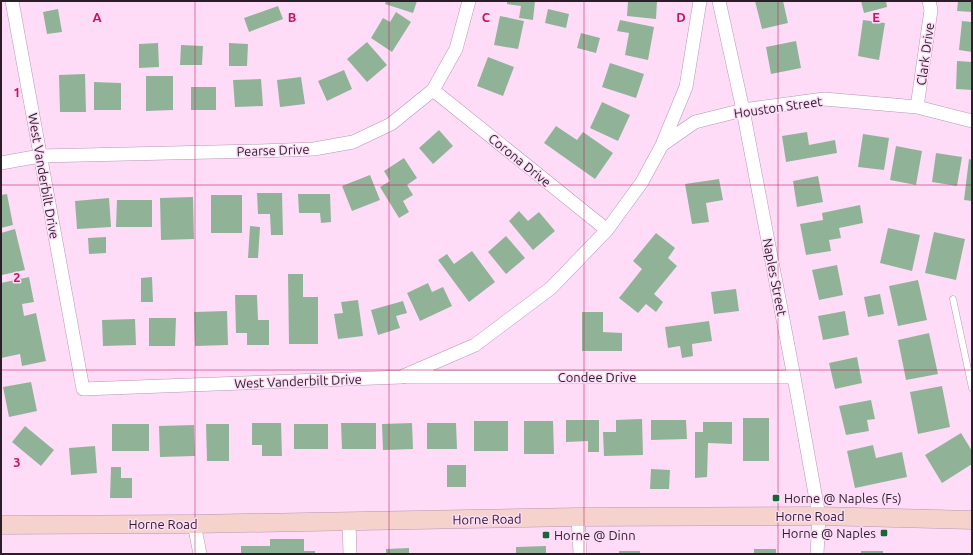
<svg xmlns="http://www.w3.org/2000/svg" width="973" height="555" font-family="Ubuntu,sans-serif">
	<rect width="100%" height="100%" fill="#fedcf8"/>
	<path fill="#90b398" d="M386,1H417L413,13L385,4Z
		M507,1H535L533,20L519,18L521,6L507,4Z
		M628,1H657L656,19L627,16Z
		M755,1H783L788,23L762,29Z
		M861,1H886L887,7L864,13Z
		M958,1H972V12L957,11Z
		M278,6L283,19L249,32L244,18Z
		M58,9L62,32L47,34L43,12Z
		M548,9L569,14L566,28L545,23Z
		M396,12L411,22L392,52L371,38L383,18L390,22Z
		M500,16L524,21L518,49L494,45Z
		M620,20L654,27L648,60L625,55L629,33L617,31Z
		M863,20L885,23L879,60L858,56Z
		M962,21L972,22V52L959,50Z
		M581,33L600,38L596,53L577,48Z
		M796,41L801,68L771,74L766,47Z
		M367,42L387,65L367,82L347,59Z
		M158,43L159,67L139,68V44Z
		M229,43L248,44L247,66H229Z
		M181,45L203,46L202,65H180Z
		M488,57L514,67L503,96L477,86Z
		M957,61L972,62V90L956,89Z
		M610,63L644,74L636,98L602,87Z
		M344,70L352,89L327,101L318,81Z
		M85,74L86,112H60L59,75Z
		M146,76H173V110L146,111Z
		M301,77L305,104L280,107L277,80Z
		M261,79L263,106L235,107L233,80Z
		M94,82L121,83V110H94Z
		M191,87H216V110H191Z
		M602,102L630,115L618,141L590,128Z
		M556,126L577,140L583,132L613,153L595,179L544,143Z
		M439,130L453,146L433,164L419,148Z
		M807,132L809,145L835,140L837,153L786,162L782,136Z
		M863,134L889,138L884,170L858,167Z
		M896,146L922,151L916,185L890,180Z
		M936,153L962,157L957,186L932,182Z
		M404,158L417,178L407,185L413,195L403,201L409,212L399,218L380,187L390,181L384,171Z
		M969,159L972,160V201L964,200Z
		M370,175L380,200L352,211L342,186Z
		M818,176L823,202L797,207L793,181Z
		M719,179L723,200L706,203L709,222L692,224L685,184Z
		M257,193H282L283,235H271L270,214H258Z
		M7,194L13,225L1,228V195Z
		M298,194H330L331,222L321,223L320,213H299Z
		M211,195H242V233H211Z
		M193,197L194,239L161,240L160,198Z
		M109,198L111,227L77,229L75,201Z
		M117,200H152V227H116Z
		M860,205L863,223L839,228L841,238L829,240L831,251L806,255L800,224L823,220L822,213Z
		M519,211L528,221L539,212L555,231L533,250L509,221Z
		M250,226L260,227L258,258H248Z
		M888,228L920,235L912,271L880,263Z
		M15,229L25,270L2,275L1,270V233Z
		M934,232L965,239L956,280L925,273Z
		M656,233L675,248L668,258L677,266L654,294L663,302L656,312L646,304L638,313L619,298L642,269L633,261Z
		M506,236L525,258L506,274L488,252Z
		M106,237V253L89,254L88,238Z
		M472,251L495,282L469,302L438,260L447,254L454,264Z
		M837,265L843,295L819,300L812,270Z
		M288,274H303V297H318V344H289Z
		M29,277L34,302L22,304L24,316L36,313L46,361L22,366L20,354L1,358V283Z
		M152,277L153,302H141V278Z
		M918,280L927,320L898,326L889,286Z
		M428,283L432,292L443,287L452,306L420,321L407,293Z
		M736,289L739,311L714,314L711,292Z
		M880,294L884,314L868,317L864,297Z
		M235,295H257L258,320H269V345H247V333H236Z
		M358,300L363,336L338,339L334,314L343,313L341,302Z
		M403,301L407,313L396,316L400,328L378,335L371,310Z
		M227,311L228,345L195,346L194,312Z
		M845,311L849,335L823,340L818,316Z
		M582,312H603V332L622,333V351H582Z
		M149,318H176L175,346H149Z
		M135,319L136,345L103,346L102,320Z
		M709,321L712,341L692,344L693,356L682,358L680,346L668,348L665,327Z
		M929,333L938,374L906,380L898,340Z
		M857,357L862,383L835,389L829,363Z
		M31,382L37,411L9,417L3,387Z
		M942,386L950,427L918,434L910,392Z
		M871,400L875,419L867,420L869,431L846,435L839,406Z
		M743,418H769V461H743Z
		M642,419L643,455L604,456L603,432H616V420Z
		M566,420H599V452H588V441L566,442Z
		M651,420H686L687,439L651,440Z
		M474,421H508V451H474Z
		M524,421H553L554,454H524Z
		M703,422H732V444L708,443L707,477L695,478V432H703Z
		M252,423H281L282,456H262V445H252Z
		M341,423H376V449H342Z
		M412,423L413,449L383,450L382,424Z
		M427,423H456L457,449H427Z
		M112,424H149V451H112Z
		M206,424H229V461H207Z
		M294,424H328V449H294Z
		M194,425L195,456L160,457L159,426Z
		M25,426L54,450L41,466L12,442Z
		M961,433L972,451V464L942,483L925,455Z
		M873,445L876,458L902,452L907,477L855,488L847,451Z
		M95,446L97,473L71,475L69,448Z
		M447,465H466V487H447Z
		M111,467H121V478H132V498H110Z
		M651,469L670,470L669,489H650Z
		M270,539H304V551H315V554H241V546H270Z
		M546,546V554H516V547Z
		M409,548V554H386V549Z
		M754,549H776V554H754Z
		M619,551H640V554H619Z
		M861,551H883V554H861Z"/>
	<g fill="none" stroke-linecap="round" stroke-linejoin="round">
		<g stroke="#b796b1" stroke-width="7">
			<path id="lane" d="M953,299L972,388"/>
		</g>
		<g stroke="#b796b1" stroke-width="14">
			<path id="street" d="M12,1L83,389L401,377L475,345L551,288L607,230L642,182L662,145L686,87L700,1
				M719,1L743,110L794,377L819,516L817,554
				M433,90L607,230
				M917,107L931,10L929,1
				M662,145L695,122L743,110L824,99L917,107L972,121
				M1,163L40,156L259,151L314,149L353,142L391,124L433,90L456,49L469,1
				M407,377H794
				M578,517L580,554
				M349,522L350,554
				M194,524L200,554"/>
		</g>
		<g stroke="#b796b1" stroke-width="19">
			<path id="secondary" d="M1,525L194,524L578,517L819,516L972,520"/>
		</g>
		<use href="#lane" stroke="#fff" stroke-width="6"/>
		<use href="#street" stroke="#fff" stroke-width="13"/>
		<use href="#secondary" stroke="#f5d3cc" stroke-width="18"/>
	</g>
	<path fill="none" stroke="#c2185b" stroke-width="1" stroke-opacity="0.55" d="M195,1V554M389,1V554M584,1V554M778,1V554M1,185H972M1,370H972"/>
	<g fill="#166636" stroke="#fedcf8" stroke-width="1.5">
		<rect x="772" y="494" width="8" height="8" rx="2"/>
		<rect x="880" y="529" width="8" height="8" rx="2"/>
		<rect x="542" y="531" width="8" height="8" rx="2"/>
	</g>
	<g text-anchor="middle" stroke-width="3" stroke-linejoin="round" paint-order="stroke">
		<g font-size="13" fill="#2b1e29" stroke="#fedcf8">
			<text transform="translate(925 54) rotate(-82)" y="5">Clark Drive</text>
			<text transform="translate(778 107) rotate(-8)" y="5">Houston Street</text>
			<text transform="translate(273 150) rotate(-2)" y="5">Pearse Drive</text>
			<text transform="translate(520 160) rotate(39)" y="5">Corona Drive</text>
			<text transform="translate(44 176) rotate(80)" y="5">West Vanderbilt Drive</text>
			<text transform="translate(775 277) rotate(79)" y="5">Naples Street</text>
			<text x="597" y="382">Condee Drive</text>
			<text transform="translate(298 381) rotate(-2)" y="5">West Vanderbilt Drive</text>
			<text x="810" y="521">Horne Road</text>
			<text transform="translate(487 519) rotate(-1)" y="5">Horne Road</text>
			<text x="163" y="529">Horne Road</text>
		</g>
		<g font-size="13" fill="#2b1e29" stroke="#fedcf8" text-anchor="start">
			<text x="784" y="503">Horne @ Naples (Fs)</text>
			<text x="876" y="538" text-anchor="end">Horne @ Naples</text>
			<text x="554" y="540">Horne @ Dinn</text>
		</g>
	</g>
	<g font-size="13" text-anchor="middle" font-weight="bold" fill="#c2185b" stroke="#fedcf8" stroke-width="3" stroke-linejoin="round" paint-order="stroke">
		<text x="97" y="22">A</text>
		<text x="292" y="22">B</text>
		<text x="486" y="22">C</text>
		<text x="681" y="22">D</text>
		<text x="876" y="22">E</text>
		<text x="17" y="97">1</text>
		<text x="17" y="282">2</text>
		<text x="17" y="467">3</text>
	</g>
	<rect width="973" height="555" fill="none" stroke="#2b1e29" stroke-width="4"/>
</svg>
